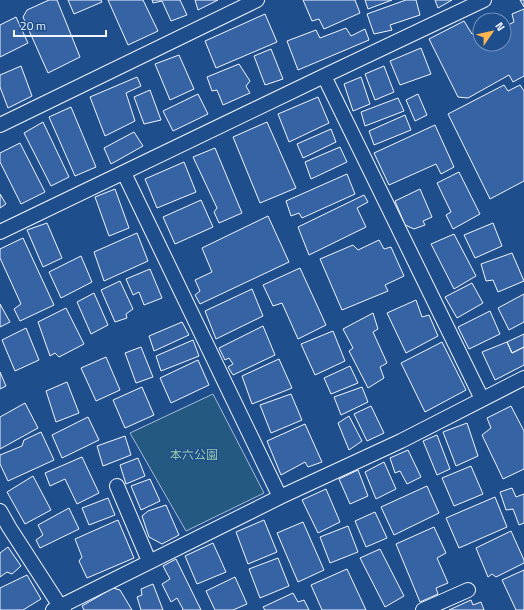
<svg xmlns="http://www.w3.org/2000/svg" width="524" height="610" font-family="'Titillium Web','Noto Sans JP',sans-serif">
	<rect width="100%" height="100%" fill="#1f4e8c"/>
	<path fill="#245a82" stroke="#a8bbd7" d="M213,394L264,493L186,531L130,433Z"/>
	<path fill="#3563a3" stroke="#f2f6ff" d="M49,0H57L80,57L48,73L23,17L27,10Z
		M68,0H101L102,2L74,14Z
		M108,0H143L158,31L128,45Z
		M152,0H180L187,15L171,21L162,1L153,3Z
		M195,0H218L198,10Z
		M303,0H355L360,13L324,29L319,19L312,21Z
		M365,0H392L368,9Z
		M406,0H416L420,15L390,25L392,30L374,34L367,14Z
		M435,0H452L438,8Z
		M520,0H524V7Z
		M524,9V76L513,82L509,75L468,98L458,97L429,39L464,21L472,34L480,31V44H504V27L514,22L512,14Z
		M265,14L277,42L216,68L205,41Z
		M16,17L28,43L0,57V25Z
		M346,28L351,36L365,29L369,40L298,70L287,41L316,30L320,38Z
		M421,48L431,74L400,85L390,61Z
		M271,49L283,79L265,85L254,56Z
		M179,55L194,89L170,100L155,64Z
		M239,64L250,81L246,86L250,93L223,105L217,90L212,91L207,77Z
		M21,66L32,96L8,108L0,87V75Z
		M384,66L394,92L375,100L365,74Z
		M137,77L141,86L126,93L135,121L105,136L90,97Z
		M361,77L370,104L353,111L344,84Z
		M504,85L508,91L520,85L524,91V181L490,199L448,114Z
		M150,90L161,120L144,124L134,97Z
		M198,94L208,114L173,131L163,111Z
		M418,94L427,115L415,121L406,100Z
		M318,97L329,123L289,142L278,114Z
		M398,98L404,111L365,126L361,112Z
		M71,107L96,167L75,176L49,117Z
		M405,115L411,130L374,145L369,131Z
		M43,122L69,177L51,186L24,133Z
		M267,122L296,188L260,203L233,137Z
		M435,125L454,167L441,174L436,164L389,185L374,153Z
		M331,129L336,142L303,158L297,144Z
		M134,132L143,146L111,164L104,148Z
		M20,143L45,192L21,204L0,162V153Z
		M340,147L347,162L311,179L305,162Z
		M215,148L242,213L219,223L214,212L217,208L193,157Z
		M184,162L196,192L157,208L145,179Z
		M459,172L480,214L453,229L446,215L451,212L437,183Z
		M347,174L355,194L302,218L299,213L291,216L286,201Z
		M115,189L129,228L109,236L95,197Z
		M420,189L432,217L423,221L425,225L414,229L405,225L395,201Z
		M0,194L6,204L0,208Z
		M364,195L368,202L357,208L366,227L309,255L298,227Z
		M201,200L213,227L175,244L163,217Z
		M268,216L289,262L200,304L195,295L200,291L195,280L212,272L202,248Z
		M47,223L62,258L43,267L27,230Z
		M493,223L502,246L475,258L464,235Z
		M137,233L148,261L104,281L94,252Z
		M454,234L476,276L454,289L431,244Z
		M23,238L54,305L20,321L14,309L21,304L0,258V249Z
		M379,240L384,249L391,247L404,276L385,285L388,291L342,310L320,259L353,245L358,250Z
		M512,253L524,281L498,292L493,280L486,281L481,264Z
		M81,256L92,282L61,298L49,272Z
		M300,268L326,325L298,339L282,303L273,306L263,285Z
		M150,269L162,298L144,305L139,292L133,295L126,279Z
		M120,281L133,309L126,314L127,318L115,322L101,290Z
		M472,283L483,303L457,318L445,297Z
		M252,289L263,316L216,339L205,311Z
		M94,293L108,325L91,334L77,302Z
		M524,294V322L509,330L498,308Z
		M416,300L422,317L429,315L438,336L406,353L387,313Z
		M0,304L10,322L0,327Z
		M66,308L84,344L59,357L55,353L50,356L38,322Z
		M490,311L500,334L469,349L458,327Z
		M373,313L378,329L373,332L387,363L380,367L384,378L368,388L349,351L353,348L343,329Z
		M182,322L189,335L154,351L149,336Z
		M263,326L275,355L233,375L228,367L233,364L229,358L225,360L219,348Z
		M26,328L39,360L15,371L2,340Z
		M333,331L345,361L315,375L301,344Z
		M524,334V347L512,353L507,342Z
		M193,340L199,356L161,371L156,356Z
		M442,342L466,390L425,412L401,363Z
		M507,342L512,353L524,347V365L495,380L482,352Z
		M141,347L153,377L136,383L125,353Z
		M106,357L120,390L96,401L81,368Z
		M279,359L292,388L252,404L242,376Z
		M198,360L209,385L171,403L160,378Z
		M350,366L358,383L331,394L324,378Z
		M0,372L6,386L0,389Z
		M67,382L79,413L56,422L46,391Z
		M142,387L154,415L125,428L113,400Z
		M362,387L368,402L341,415L334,397Z
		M291,394L302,420L271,433L260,405Z
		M25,403L38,428L0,449V417Z
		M371,406L384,433L367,441L354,414Z
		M511,406L524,431V469L503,479L482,435L491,428L487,418Z
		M349,416L362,441L349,450L338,423Z
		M88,417L99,440L62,458L52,435Z
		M467,423L478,456L456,466L443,432Z
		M305,424L322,462L308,467L305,462L281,475L267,441Z
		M41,432L54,460L8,481L0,464V455L22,446L24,440Z
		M437,435L450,469L437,475L423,441Z
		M125,436L131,455L103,466L97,446Z
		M408,450L421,477L407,484L400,471L395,473L390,458Z
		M82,457L99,493L77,504L65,479L50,486L45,473Z
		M138,458L145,476L126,484L120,465Z
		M384,462L396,489L376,499L365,472Z
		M471,466L483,494L454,506L442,478Z
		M358,470L368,496L350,504L339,479Z
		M33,476L51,510L25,524L7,492Z
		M150,479L160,501L141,510L131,486Z
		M427,486L439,513L394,535L381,507Z
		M512,488L516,497L524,494V523L519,525L513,509L506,510L500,492Z
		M326,489L340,522L318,533L302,500Z
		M495,497L507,527L459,548L446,518Z
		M108,498L115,515L89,525L82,508Z
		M166,505L179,535L162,544L149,537L142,516L148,511Z
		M69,508L79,529L40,548L36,540L43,535L38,525Z
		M375,512L387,538L366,547L355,521Z
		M118,520L134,558L87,578L79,561L82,557L75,539Z
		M264,520L277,552L248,564L236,532Z
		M303,522L324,570L298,582L277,533Z
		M348,526L358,552L330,563L320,537Z
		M434,527L446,553L437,558L448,583L436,588L438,594L420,602L396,544Z
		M511,531L524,560V563L496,577L492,574L488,577L476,548Z
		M213,543L226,572L197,584L185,556Z
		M8,547L21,566L12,574L7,572L0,577V553Z
		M380,549L404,596L385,607L360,558Z
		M278,558L289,586L260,598L249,569Z
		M176,559L201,610H182L183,609L177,598L171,602L162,584L170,579L163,566Z
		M347,569L366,610H322L311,585Z
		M524,570V610H516L502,580Z
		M27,575L41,599L23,610H0V588Z
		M235,577L247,604L233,610H215L206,591Z
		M153,584L163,610H141L137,597L142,595L141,589Z
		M113,588L120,590L132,610H84L82,606Z
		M293,593L298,602L304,600L309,610H265L263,607Z
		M471,600L473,605L481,602L484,610H449Z"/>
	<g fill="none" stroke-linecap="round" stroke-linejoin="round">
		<g stroke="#f2f6ff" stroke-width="16">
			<path id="lane" d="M324,76L482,399
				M0,125L257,0
				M124,173L280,497
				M0,232L324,76L484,0
				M117,486L149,561
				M0,511L9,527L60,606L64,610
				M53,610L280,497L401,441L524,378
				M423,610L468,590"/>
		</g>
		<use href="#lane" stroke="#1f4e8c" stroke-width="14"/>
	</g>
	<g text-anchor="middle" stroke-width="3" stroke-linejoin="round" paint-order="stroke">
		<g font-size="12" fill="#97c8a6" stroke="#1f4e8c">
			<text x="194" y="459">本六公園</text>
		</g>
	</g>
	<g transform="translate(492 32) rotate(56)"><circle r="19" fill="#1f4e8c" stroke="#7391ba"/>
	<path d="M0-3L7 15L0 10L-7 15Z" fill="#ffb74d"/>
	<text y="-6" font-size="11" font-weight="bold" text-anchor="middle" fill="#f2f6ff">N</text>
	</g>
	<path d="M14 30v6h92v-6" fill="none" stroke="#f2f6ff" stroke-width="2"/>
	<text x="20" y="30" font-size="12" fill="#f2f6ff" stroke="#1f4e8c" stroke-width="3" paint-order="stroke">20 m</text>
</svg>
